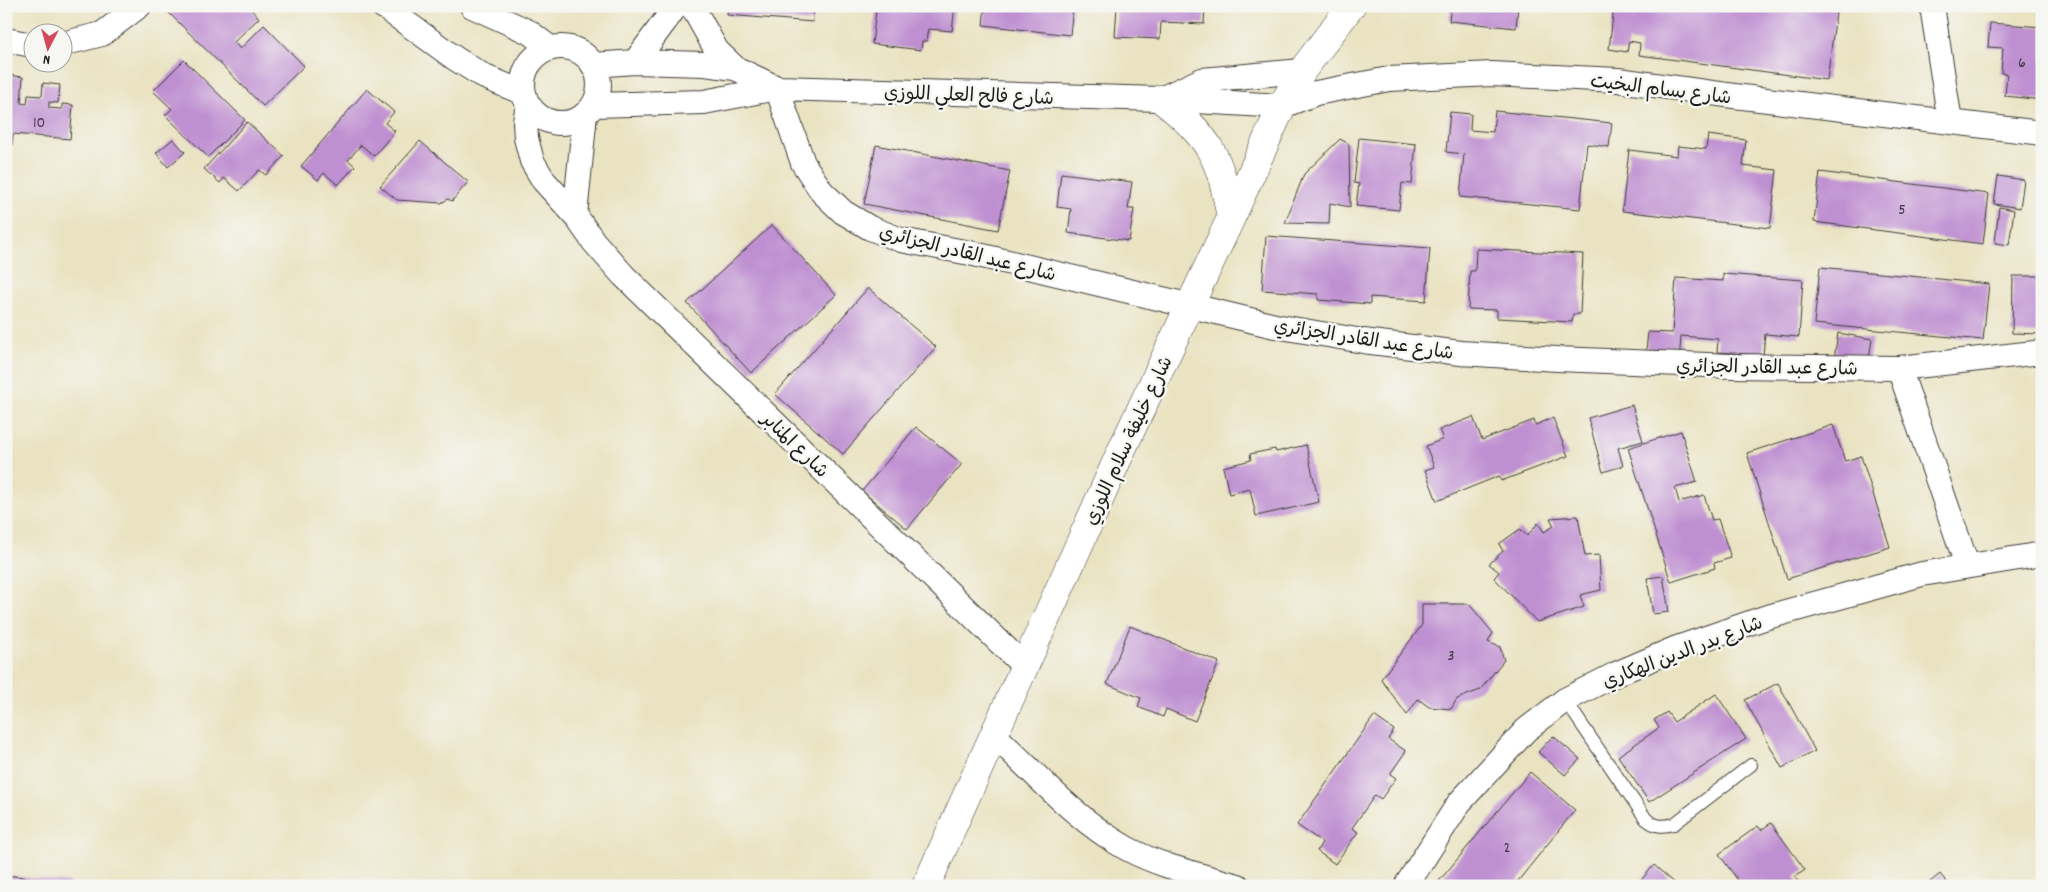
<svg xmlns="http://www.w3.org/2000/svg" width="2048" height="892" font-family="Dekko,'Playpen Sans Arabic',sans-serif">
	<rect width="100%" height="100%" fill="#f6f6f2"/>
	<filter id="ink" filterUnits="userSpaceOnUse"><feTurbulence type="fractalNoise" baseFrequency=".02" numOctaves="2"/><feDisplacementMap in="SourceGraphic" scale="10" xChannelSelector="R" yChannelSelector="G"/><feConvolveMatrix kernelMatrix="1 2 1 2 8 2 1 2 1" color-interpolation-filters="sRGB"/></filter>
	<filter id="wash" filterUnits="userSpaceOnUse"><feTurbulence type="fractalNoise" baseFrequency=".0096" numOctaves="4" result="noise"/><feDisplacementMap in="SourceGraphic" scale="20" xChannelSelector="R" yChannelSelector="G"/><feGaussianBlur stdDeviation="1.12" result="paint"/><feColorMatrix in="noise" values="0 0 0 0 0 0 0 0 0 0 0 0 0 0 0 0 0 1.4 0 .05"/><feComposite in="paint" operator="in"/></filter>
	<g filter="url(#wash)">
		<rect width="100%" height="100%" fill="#eae3c2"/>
		<g id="blocks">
			<path fill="#bf90d1" d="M166,6H248L259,18L234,42L240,49L264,25L304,66L263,106L164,8Z
				M728,6H814L813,22L727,15Z
				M863,6H955L952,31L928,29L926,41H922L921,50L872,44L876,10L863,8Z
				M985,6H1073L1070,35L983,25Z
				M1117,6H1205L1204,24L1161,22L1160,39L1115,37Z
				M1451,6H1518L1516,28L1449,21Z
				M1614,6H1837L1827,80L1639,55L1640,43L1629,41L1627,52L1609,49Z
				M1990,23L2042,27V100L2005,96L2007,74L2001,73L2003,48L1988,47Z
				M184,60L245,120L208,157L165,115L172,109L153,91Z
				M8,75L23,77L21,103L27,104L28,95L42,96L43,83L60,85L58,103L49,102V108L62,109V104L73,105L70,139L13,134L12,145L6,144Z
				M367,89L394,112L385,123L395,131L374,156L361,145L348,160L355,166L338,185L324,173L318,180L301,166Z
				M1495,111L1612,123L1609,147L1587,144L1580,209L1460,197L1464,154L1446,152L1450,112L1471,114L1470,130L1493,132Z
				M247,122L284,156L266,175L259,170L239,191L224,178L220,183L204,169Z
				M1708,135L1746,140L1743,166L1777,170L1770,228L1622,211L1629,150L1677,156L1678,146L1706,149Z
				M1359,138L1416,144L1412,184L1402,183L1399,210L1356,206L1359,184L1354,183Z
				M173,139L185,152L168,167L156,153Z
				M1340,139L1349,144L1350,207L1330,203L1329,224L1285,223L1304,174Z
				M420,141L468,182L452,201L448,199L441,203L397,200L380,186Z
				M876,145L1010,171L998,230L864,204Z
				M1820,172L1989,194L1983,244L1814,222Z
				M1061,173L1132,182L1128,209H1134L1129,241L1068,233L1071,209L1057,207Z
				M1998,176L2024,180L2020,208L1994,204Z
				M1999,207L2014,210L2009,245L1995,243Z
				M772,225L836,295L751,373L687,303Z
				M1266,236L1430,248L1426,301L1370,297V304L1318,300V294L1262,290Z
				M1476,249L1583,254L1580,314H1573L1572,322L1497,318V310L1468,309L1470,271H1475Z
				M1820,267L1989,284L1983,340L1814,324Z
				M1723,274L1803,280L1799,337L1765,334L1763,355L1717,352L1718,339L1681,336L1679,363L1645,360L1648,332L1672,333L1676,278L1723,281Z
				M2013,276H2042V334L2012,333Z
				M868,288L936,347L843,454L775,394Z
				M1838,333L1872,339L1868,365L1834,359Z
				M1632,405L1643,441L1618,448L1623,466L1603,472L1588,418Z
				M1473,417L1482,440L1534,420L1535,425L1553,418L1568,456L1501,481L1499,476L1437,501L1425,470L1434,467L1426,446L1443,439L1439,430Z
				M1833,425L1845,461L1861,456L1890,547L1787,579L1747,453Z
				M916,427L962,464L907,529L862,491Z
				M1681,431L1697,482L1675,488L1679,502L1704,495L1712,520L1718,519L1731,558L1714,563L1715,568L1671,582L1628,448Z
				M1306,445L1319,502L1256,516L1250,489L1229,494L1223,467L1251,460L1250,454L1275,449L1276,452Z
				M1578,516L1585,556L1599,555L1601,590L1580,595L1584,607L1537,622L1494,578L1499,572L1489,564L1503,551L1499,544L1520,529L1527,536L1538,523L1544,532L1554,526L1550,518Z
				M1663,576L1669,612L1653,614L1647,578Z
				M1422,604H1469L1493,633L1488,642L1500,647L1504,660L1480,690L1457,699L1451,709L1429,707L1418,699L1407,715L1381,679L1422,625Z
				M1130,626L1219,662L1195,721L1166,709L1163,717L1138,707L1141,698L1107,684Z
				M1778,683L1815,751L1782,768L1745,700Z
				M1716,694L1746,739L1649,802L1618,756L1659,728L1654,720L1667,712L1674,722Z
				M1374,716L1394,730L1388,739L1406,751L1390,774L1396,778L1381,799L1375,795L1352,828L1358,832L1335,864L1317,851L1322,842L1297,825Z
				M1553,736L1580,759L1565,775L1538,752Z
				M1530,772L1575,810L1514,886H1509L1506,883L1503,886H1435Z
				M1771,823L1805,870L1795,877L1801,886H1742L1719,854L1758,826L1761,830Z
				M1654,865L1678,886H1636Z
				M1940,874L1950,886H1925Z
				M6,875L70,883L69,886H6Z
				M1857,881L1862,886H1852Z"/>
		</g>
	</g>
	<g filter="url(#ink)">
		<use href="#blocks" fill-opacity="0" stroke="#3b3a35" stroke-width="1"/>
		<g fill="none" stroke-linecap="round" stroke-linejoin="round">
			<g stroke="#3b3a35" stroke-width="14">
				<path id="service" d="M1565,700L1646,819C1656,827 1662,827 1674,824L1751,765"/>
			</g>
			<g stroke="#3b3a35" stroke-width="26">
				<path id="minor" d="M383,6L456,59L485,77L524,93
					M472,6L529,32L550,48
					M692,6L717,51L735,68
					M1932,6L1950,122
					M6,40L32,45
					M62,44L102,34L139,6
					M523 85a38 38 0 1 1 76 0a38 38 0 1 1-76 0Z
					M635,62L676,6
					M593,65L635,62L705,64L735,68L777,88
					M777,88L803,163L822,192L843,212L870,228L901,240L970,253L1275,326L1363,341L1461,353L1557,359L1732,366L1899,368L2042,352
					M1163,98L1202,80L1302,71
					M528,104L525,122L526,138L532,161L544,181L575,215L594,242L623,275L1024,666
					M594,105L704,102L777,88L1161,99L1282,106L1316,93L1389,79L1492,74L1618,80L1734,96L2042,133
					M575,215L585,114
					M1899,368L1967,565
					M994,735C1036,774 1076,820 1126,848C1161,867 1200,875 1238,886
					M1406,886L1459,803L1526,730L1565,700L1616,674L1677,648L1764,618L1922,574L2042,554"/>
			</g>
			<g stroke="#3b3a35" stroke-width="29">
				<path id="tertiary" d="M1161,99C1211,138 1220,157 1231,218
					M926,886L1123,447L1231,218L1282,106L1302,71L1351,6"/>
			</g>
			<use href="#service" stroke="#fff" stroke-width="12"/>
			<use href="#minor" stroke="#fff" stroke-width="24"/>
			<use href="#tertiary" stroke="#fff" stroke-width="28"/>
		</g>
	</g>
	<g text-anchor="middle" stroke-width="5" stroke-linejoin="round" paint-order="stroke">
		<g font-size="16" fill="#453949">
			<text x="2022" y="67">6</text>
			<text x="39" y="127">10</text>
			<text x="1902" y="214">5</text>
			<text x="1451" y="660">3</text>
			<text x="1507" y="852">2</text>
		</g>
		<g font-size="19" fill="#1c1c1c" stroke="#f6f6f2">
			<text transform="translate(1661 88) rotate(7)" y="7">شارع بسام البخيت</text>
			<text transform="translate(969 94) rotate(2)" y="7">شارع فالح العلي اللوزي</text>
			<text transform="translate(968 252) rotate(14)" y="7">شارع عبد القادر الجزائري</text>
			<text transform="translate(1364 338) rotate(9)" y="7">شارع عبد القادر الجزائري</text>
			<text transform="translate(1767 366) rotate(1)" y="7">شارع عبد القادر الجزائري</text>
			<text transform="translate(1127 440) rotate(-65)" y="7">شارع خليفة سلام اللوزي</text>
			<text transform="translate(796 444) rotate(44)" y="7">شارع المنابر</text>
			<text transform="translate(1682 651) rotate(-21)" y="7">شارع بدر الدين الهكاري</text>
		</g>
	</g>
	<rect width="2048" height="892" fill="none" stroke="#f6f6f2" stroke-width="25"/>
	<g transform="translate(48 48) rotate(186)"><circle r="24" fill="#f6f6f2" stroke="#9f9f9c"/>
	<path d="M0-4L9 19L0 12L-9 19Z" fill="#d1495b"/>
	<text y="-8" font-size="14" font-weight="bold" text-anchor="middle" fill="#1c1c1c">N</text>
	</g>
</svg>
